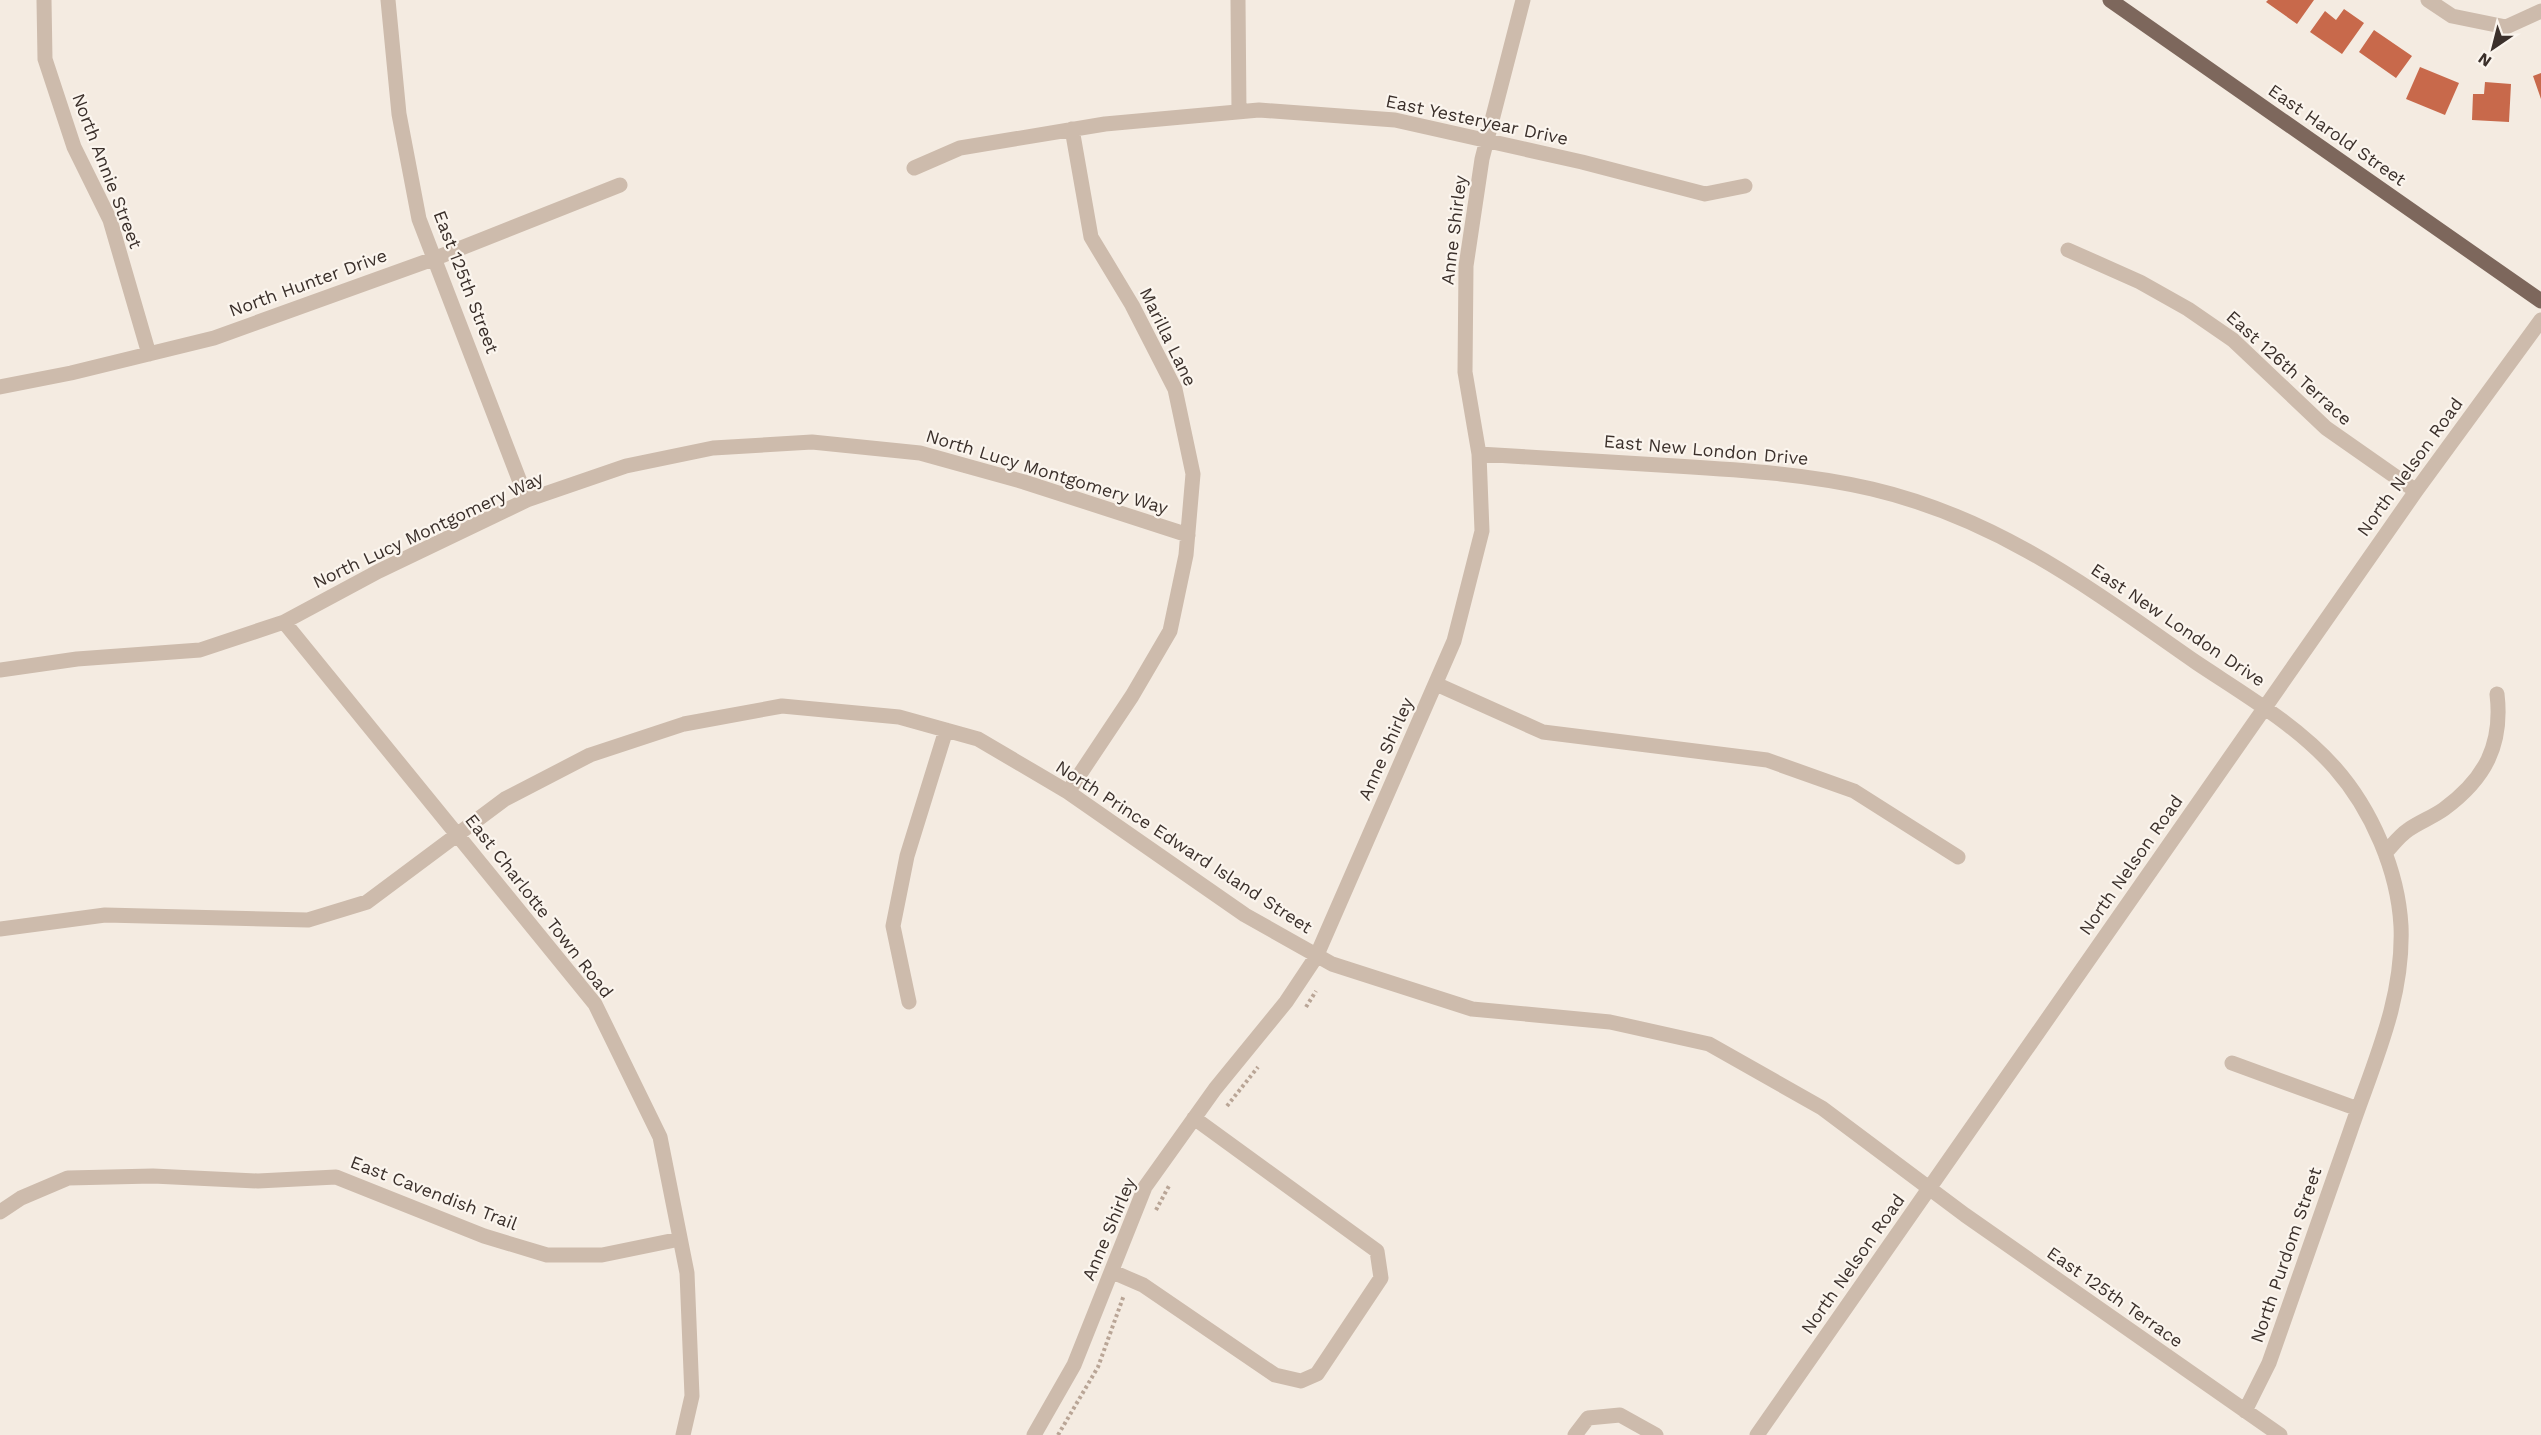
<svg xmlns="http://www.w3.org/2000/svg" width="2541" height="1435" font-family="'Work Sans',sans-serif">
	<rect width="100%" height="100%" fill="#f4ebe1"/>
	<path fill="#c8694b" d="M2268,0H2314L2297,24L2266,2Z
		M2344,9L2364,23L2342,54L2310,32L2325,11L2336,20Z
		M2374,30L2412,56L2396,78L2359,52Z
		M2420,67L2459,83L2445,115L2406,99Z
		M2541,73V99L2533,76Z
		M2485,82L2511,84L2509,122L2472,120L2473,94H2484Z"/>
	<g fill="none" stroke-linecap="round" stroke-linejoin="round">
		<path stroke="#b9a596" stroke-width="4" stroke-dasharray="3 3" stroke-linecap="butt" d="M1306,1007L1316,991
			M1227,1106L1258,1067
			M1156,1210L1170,1184
			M1058,1435L1098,1367L1124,1295"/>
		<path stroke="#cdbbac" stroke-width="15" d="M44,0L45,59L74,147L110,220L149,354
			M388,0L399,114L419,219L527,500
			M1238,0L1239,112
			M2428,0L2452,16L2506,27L2541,11
			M914,168L960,148L1105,124L1259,110L1395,120L1582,162L1705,194L1745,186
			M2068,250L2140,282L2188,309L2233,340L2326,428L2416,491
			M0,387L71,373L214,338L436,258L620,185
			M1479,454C1544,458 1610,462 1676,466C1742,470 1808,474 1872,489C2000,519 2092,590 2197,663C2245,695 2297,725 2335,768C2372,810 2398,871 2401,926C2404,1000 2373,1064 2350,1132C2323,1209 2296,1286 2269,1363L2245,1411
			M284,622L595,1004L660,1137L687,1273L692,1396L683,1435
			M0,670L77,659L200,650L284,622L379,571L527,500L626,466L713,448L812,442L920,453L1024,482L1188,535
			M1436,684L1543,732L1767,760L1854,791L1958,857
			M1068,792L1132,696L1170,631L1186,555L1193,474L1175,389L1132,305L1091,237L1072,129
			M2385,853C2392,846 2399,836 2408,830C2419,822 2433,817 2444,809C2485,779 2503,745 2497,694
			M0,929L105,915L308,920L367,902L505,799L590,755L684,724L782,706L899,717L978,739L1068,792L1245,915L1332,964L1472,1009L1610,1022L1709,1044L1822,1108L1965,1215L2280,1435
			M909,1002L893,926L907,856L946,730
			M2232,1063L2358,1109
			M0,1212L21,1198L68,1178L153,1176L258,1181L336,1177L484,1236L547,1255H602L680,1239
			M1113,1272L1143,1285L1275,1375L1301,1381L1317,1374L1381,1278L1377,1251L1194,1118
			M1034,1435L1074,1365L1145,1187L1215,1089L1286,1002L1316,957L1454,641L1482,531L1479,454L1465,372L1466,266L1482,159L1523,0
			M1575,1435L1588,1418L1620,1415L1656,1435
			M1757,1435L2416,491L2541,320"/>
		<path stroke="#7d675c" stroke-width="15" d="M2110,0L2541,301"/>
	</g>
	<g text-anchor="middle" stroke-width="4.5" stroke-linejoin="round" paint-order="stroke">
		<g font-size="18" fill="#3b302b" stroke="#fbf5ee">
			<text transform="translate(1477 120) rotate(12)" y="6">East Yesteryear Drive</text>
			<text transform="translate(2337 135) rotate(35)" y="6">East Harold Street</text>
			<text transform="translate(107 171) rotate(69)" y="6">North Annie Street</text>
			<text transform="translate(1454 230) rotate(-83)" y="6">Anne Shirley</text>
			<text transform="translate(466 282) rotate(69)" y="6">East 125th Street</text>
			<text transform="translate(308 283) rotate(-20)" y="6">North Hunter Drive</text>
			<text transform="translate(1168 337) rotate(64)" y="6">Marilla Lane</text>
			<text transform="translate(2289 368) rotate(42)" y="6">East 126th Terrace</text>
			<text transform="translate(1706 450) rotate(5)" y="6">East New London Drive</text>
			<text transform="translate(2410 467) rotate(-54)" y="6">North Nelson Road</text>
			<text transform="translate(1047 472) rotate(17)" y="6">North Lucy Montgomery Way</text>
			<text transform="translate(428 530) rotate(-25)" y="6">North Lucy Montgomery Way</text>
			<text transform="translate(2178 625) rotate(34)" y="6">East New London Drive</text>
			<text transform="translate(1386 749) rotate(-66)" y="6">Anne Shirley</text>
			<text transform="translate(1184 847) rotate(33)" y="6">North Prince Edward Island Street</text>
			<text transform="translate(2131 865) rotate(-55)" y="6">North Nelson Road</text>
			<text transform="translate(539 906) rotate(52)" y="6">East Charlotte Town Road</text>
			<text transform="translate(434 1193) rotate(21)" y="6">East Cavendish Trail</text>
			<text transform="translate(1109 1229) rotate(-67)" y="6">Anne Shirley</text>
			<text transform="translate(2286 1255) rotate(-71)" y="6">North Purdom Street</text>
			<text transform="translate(1853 1264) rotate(-55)" y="6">North Nelson Road</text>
			<text transform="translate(2115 1297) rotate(35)" y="6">East 125th Terrace</text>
		</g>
	</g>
	<g transform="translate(2493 48) rotate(215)" stroke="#fbf5ee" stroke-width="4.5" paint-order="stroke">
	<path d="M0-4.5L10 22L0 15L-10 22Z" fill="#3b302b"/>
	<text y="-9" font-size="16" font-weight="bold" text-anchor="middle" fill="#3b302b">N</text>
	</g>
</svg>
